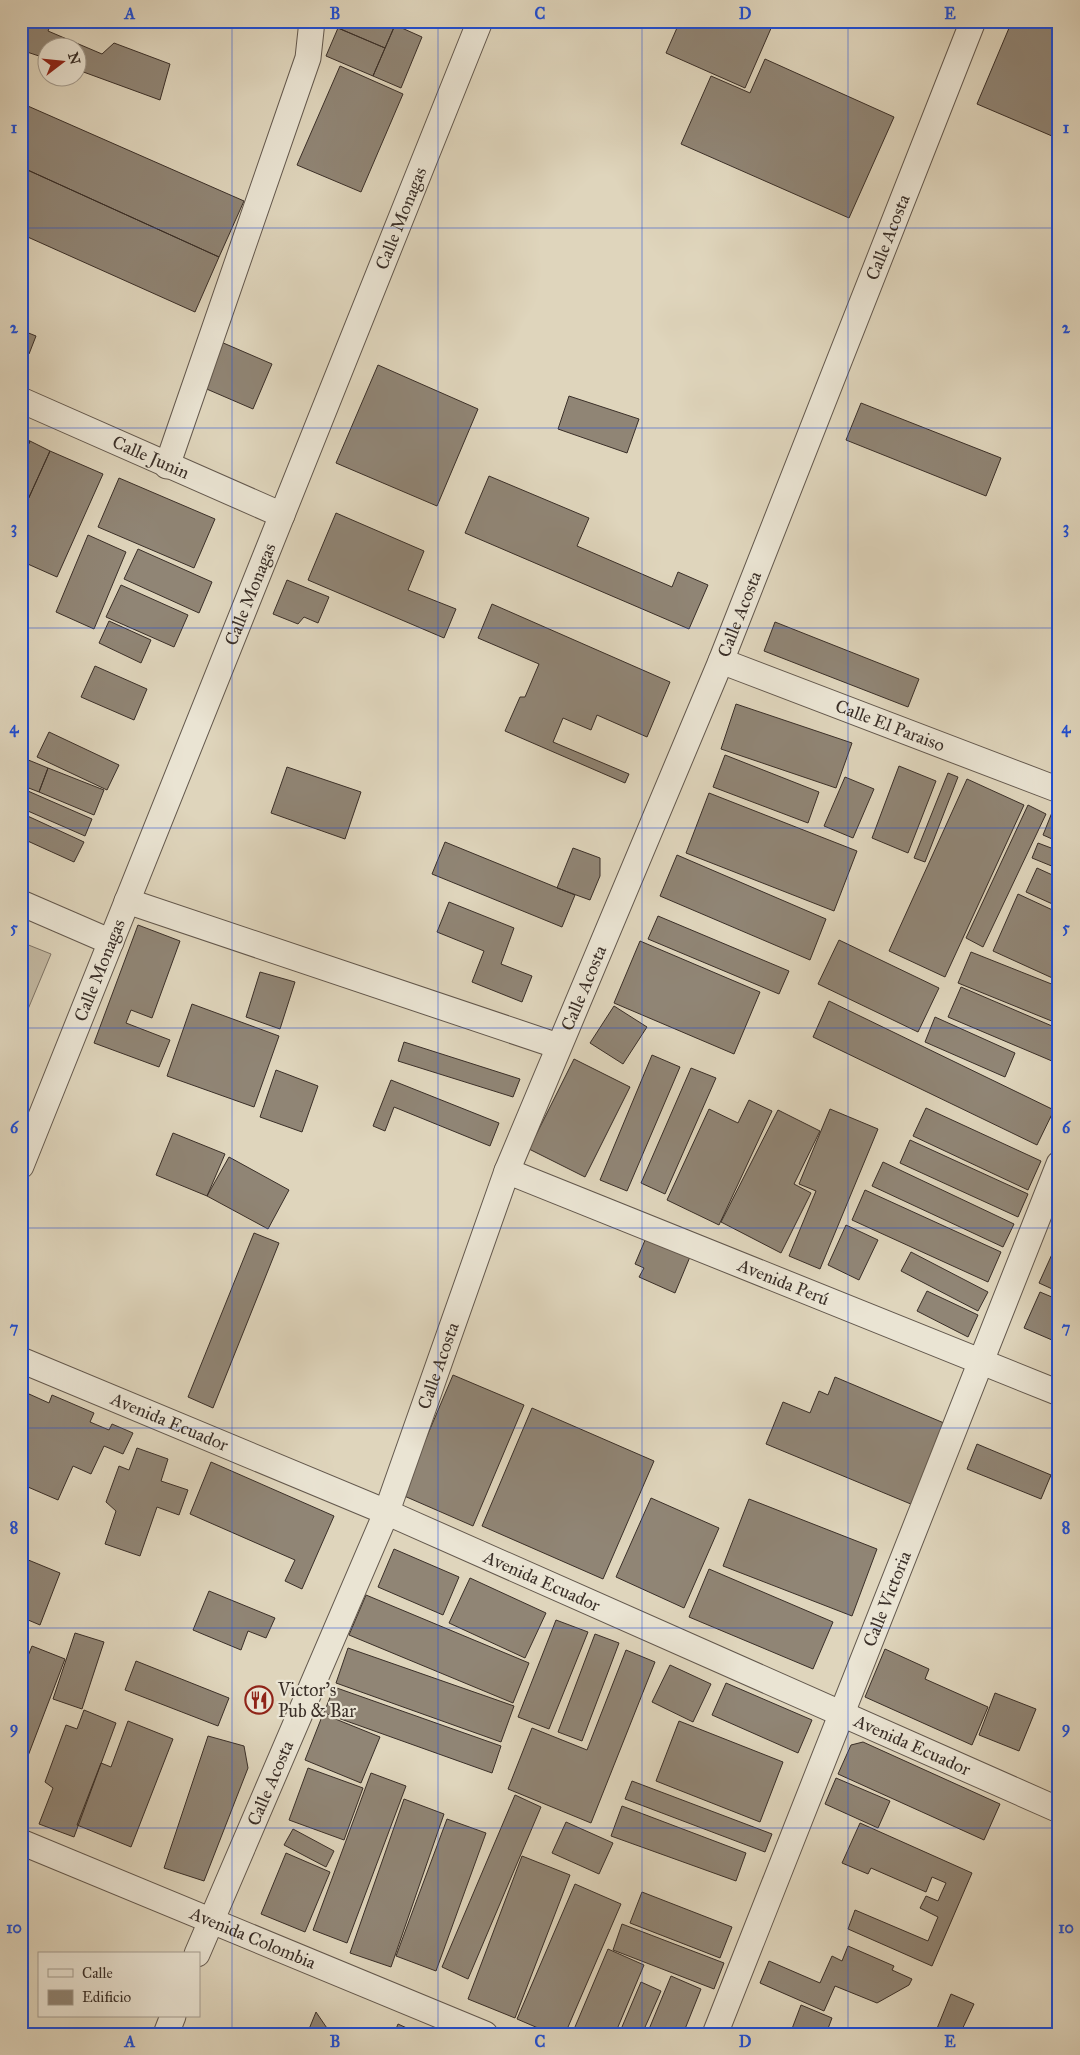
<svg xmlns="http://www.w3.org/2000/svg" width="1080" height="2055" font-family="'IM FELL Great Primer',serif">
	<rect width="100%" height="100%" fill="#dfd5bc"/>
	<filter id="stains"><feTurbulence type="fractalNoise" baseFrequency=".004" numOctaves="4"/><feColorMatrix values="0 0 0 0 .2 0 0 0 0 .09 0 0 0 0 .02 0 0 0 .5 -.17"/></filter>
	<radialGradient id="worn" r=".72"><stop offset=".6" stop-color="#630" stop-opacity="0"/><stop offset="1" stop-color="#630" stop-opacity=".3"/></radialGradient>
	<path fill="#c3b9a3" stroke="#7e7466" d="M21,942L51,954L21,1026Z"/>
	<path fill="#908575" stroke="#3a2f28" d="M27,21H52L48,31L102,54L114,43L170,64L160,100L78,70V48H48V59L21,50V39Z
		M341,21H386L395,25L385,48L338,28Z
		M680,21H761L772,26L745,88L666,53Z
		M1012,21H1059V139L977,104Z
		M395,25L422,37L401,88L373,76Z
		M338,28L385,48L373,76L326,56Z
		M765,59L894,117L849,218L681,144L711,76L750,93Z
		M340,66L403,94L361,192L297,165Z
		M21,103L244,201L219,257L21,167Z
		M21,167L219,257L195,312L21,234Z
		M21,266L27,268L21,281Z
		M21,330L36,336L29,354L21,351Z
		M221,342L272,364L253,409L202,387Z
		M378,365L478,409L437,506L336,463Z
		M569,396L639,419L627,453L558,429Z
		M861,403L1001,458L986,496L846,440Z
		M21,437L30,441L21,461Z
		M30,441L50,451L21,515V461Z
		M50,451L103,474L57,577L21,561V515Z
		M489,476L589,518L577,546L672,587L678,572L708,585L689,629L465,533Z
		M119,478L215,519L194,568L98,527Z
		M336,513L424,551L408,590L456,609L444,638L308,580Z
		M88,535L126,552L94,629L56,612Z
		M138,549L212,582L199,613L124,579Z
		M287,580L329,597L318,623L304,617L298,624L273,614Z
		M121,585L188,615L174,647L106,617Z
		M492,604L670,682L647,737L597,715L591,730L563,718L553,742L629,774L625,783L505,731L520,697H525L539,664L478,638Z
		M109,621L151,640L141,663L99,643Z
		M775,622L919,679L908,707L764,651Z
		M95,666L147,689L134,720L81,697Z
		M736,704L852,743L836,788L721,749Z
		M49,732L119,765L107,790L37,757Z
		M725,755L819,792L808,823L713,787Z
		M21,757L48,768L39,792L21,785Z
		M899,766L936,781L908,853L872,838Z
		M287,767L361,792L345,839L271,813Z
		M48,768L104,790L94,815L39,792Z
		M948,773L958,777L925,862L914,858Z
		M845,777L874,789L853,838L824,826Z
		M967,779L1024,805L945,977L889,951Z
		M21,788L92,819L85,836L21,808Z
		M709,793L857,851L834,911L686,853Z
		M1028,805L1046,814L983,947L966,938Z
		M1053,810L1059,812V842L1043,835Z
		M21,813L84,842L74,862L21,838Z
		M445,842L575,895L562,927L432,874Z
		M1038,843L1059,851V869L1032,858Z
		M573,848L600,858V876L590,900L557,888Z
		M677,855L826,919L810,960L660,896Z
		M1037,868L1059,878V907L1026,892Z
		M1018,894L1059,913V981L993,951Z
		M449,902L514,928L501,964L532,976L522,1002L472,982L484,951L437,932Z
		M658,916L789,971L779,994L648,939Z
		M138,925L180,941L152,1018L131,1010L126,1023L170,1040L159,1067L94,1043Z
		M839,940L939,988L918,1032L818,984Z
		M640,941L760,992L734,1054L614,1003Z
		M971,952L1059,987V1024L958,983Z
		M260,972L295,982L280,1029L246,1017Z
		M961,987L1059,1029V1064L948,1017Z
		M829,1001L1054,1110L1037,1145L813,1037Z
		M192,1004L279,1036L254,1107L167,1076Z
		M614,1006L647,1027L623,1064L590,1043Z
		M935,1017L1015,1053L1005,1077L925,1042Z
		M404,1042L520,1079L513,1097L398,1061Z
		M652,1055L680,1067L627,1191L600,1180Z
		M574,1059L630,1087L585,1177L529,1149Z
		M691,1068L716,1078L665,1194L641,1183Z
		M276,1070L318,1086L302,1132L260,1117Z
		M391,1080L499,1123L490,1146L394,1107L385,1131L373,1126Z
		M749,1100L772,1111L719,1225L667,1200L709,1109L738,1123Z
		M926,1108L1041,1161L1028,1190L913,1136Z
		M830,1109L878,1129L820,1269L789,1256L816,1191L799,1184Z
		M778,1110L820,1131L794,1184L811,1193L781,1253L721,1222Z
		M173,1133L225,1154L207,1196L156,1175Z
		M910,1140L1028,1194L1018,1217L900,1163Z
		M229,1157L289,1190L268,1229L207,1196Z
		M883,1162L1014,1224L1003,1247L872,1186Z
		M865,1190L1001,1252L988,1282L852,1220Z
		M846,1225L878,1240L859,1280L828,1265Z
		M254,1233L279,1243L213,1408L188,1397Z
		M648,1233L692,1252L675,1293L639,1277L644,1268L635,1264Z
		M1058,1241H1059V1292L1039,1283Z
		M911,1252L988,1292L978,1311L901,1271Z
		M927,1291L978,1315L968,1337L917,1311Z
		M1040,1292L1059,1300V1343L1024,1328Z
		M453,1375L524,1405L473,1526L402,1495Z
		M835,1377L951,1426L918,1507L766,1444L783,1402L810,1413L819,1391L828,1395Z
		M29,1394L49,1403L52,1395L94,1413L90,1422L109,1430L112,1424L133,1433L123,1454L104,1446L91,1474L73,1466L58,1500L21,1484V1413Z
		M532,1408L654,1461L603,1579L482,1526Z
		M977,1444L1051,1475L1041,1499L967,1469Z
		M137,1448L168,1459L161,1481L188,1490L179,1515L157,1507L140,1556L105,1544L116,1511L106,1502L119,1466L129,1470Z
		M211,1462L334,1516L302,1589L285,1581L295,1560L190,1514Z
		M651,1498L719,1528L684,1608L616,1577Z
		M749,1499L877,1549L852,1616L723,1566Z
		M394,1549L459,1577L443,1615L378,1587Z
		M21,1557L60,1573L40,1625L21,1617Z
		M709,1569L833,1622L813,1669L689,1617Z
		M470,1578L546,1613L525,1658L449,1623Z
		M209,1591L275,1618L266,1638L248,1631L241,1650L193,1630Z
		M366,1595L529,1663L513,1703L349,1635Z
		M556,1620L588,1632L549,1729L518,1717Z
		M75,1633L104,1642L82,1709L53,1699Z
		M595,1634L619,1643L582,1741L558,1732Z
		M32,1646L65,1659L23,1769L21,1673Z
		M348,1648L514,1706L501,1742L336,1683Z
		M885,1649L929,1669L925,1679L988,1707L972,1745L865,1697Z
		M626,1650L655,1662L591,1823L508,1789L532,1728L587,1750Z
		M136,1661L229,1698L218,1726L125,1690Z
		M670,1665L711,1684L693,1722L652,1702Z
		M726,1683L812,1720L798,1753L712,1715Z
		M334,1687L501,1746L492,1773L324,1713Z
		M995,1693L1036,1709L1019,1751L979,1735Z
		M84,1710L116,1723L74,1837L39,1824L53,1788L45,1782L66,1725L77,1729Z
		M323,1714L380,1737L361,1783L305,1760Z
		M128,1721L173,1739L131,1847L77,1825L101,1763L111,1767Z
		M679,1721L783,1762L760,1822L656,1781Z
		M208,1736L244,1746L248,1768L204,1881L164,1868Z
		M863,1742L1000,1804L984,1840L838,1774L851,1745Z
		M308,1768L363,1788L344,1840L289,1820Z
		M371,1773L406,1786L347,1943L313,1930Z
		M836,1778L890,1801L878,1828L825,1804Z
		M632,1781L772,1834L765,1852L625,1799Z
		M515,1795L541,1807L468,1979L442,1967Z
		M404,1799L444,1814L391,1967L350,1953Z
		M622,1806L746,1853L736,1881L611,1836Z
		M447,1819L486,1833L436,1971L396,1956Z
		M566,1822L613,1843L599,1874L552,1853Z
		M860,1823L972,1873L932,1966L848,1929L855,1910L928,1941L938,1917L920,1908L926,1896L938,1901L946,1883L932,1877L926,1892L871,1868L868,1874L842,1863Z
		M293,1829L334,1851L326,1867L284,1845Z
		M286,1853L330,1872L305,1932L261,1914Z
		M522,1856L570,1875L515,2018L468,1999Z
		M575,1884L621,1904L565,2034H552L517,2019Z
		M642,1892L732,1927L720,1958L630,1923Z
		M622,1924L724,1963L714,1989L613,1950Z
		M848,1946L894,1966L892,1970L912,1979L909,1985L877,2003L835,1986L824,2011L760,1983L769,1961L820,1983L832,1956L842,1961Z
		M608,1949L644,1965L615,2034H572Z
		M671,1976L701,1989L683,2034H647Z
		M641,1982L661,1991L642,2034H619Z
		M951,1994L974,2004L960,2034H941L936,2031Z
		M801,2005L832,2018L826,2034H790Z
		M316,2012L331,2034H307Z
		M398,2024L420,2034H394Z"/>
	<g fill="none" stroke-linecap="round" stroke-linejoin="round">
		<g stroke="#63584d" stroke-width="27">
			<g id="street">
				<path id="s1" d="M21,400L282,515"/>
				<path d="M167,466L308,58L312,21"/>
				<path id="s2" d="M721,661L1059,790"/>
				<path d="M127,901L558,1046"/>
				<path d="M21,903L111,942"/>
				<path id="s3" d="M21,1166L480,21"/>
				<path id="s4" d="M507,1171L1059,1393"/>
				<path id="s5" d="M21,1360L386,1512L1059,1810"/>
				<path id="s6" d="M21,1842L485,2034"/>
				<path id="s7" d="M197,1954L387,1511L507,1171L721,661L973,21"/>
				<path d="M166,2034L173,2016"/>
				<path id="s8" d="M715,2034L1059,1164"/>
			</g>
		</g>
		<use href="#street" stroke="#eae4d3" stroke-width="25"/>
	</g>
	<path fill="none" stroke="#1d4ed8" stroke-width="1" stroke-opacity="0.55" d="M232,21V2034M438,21V2034M642,21V2034M848,21V2034M21,228H1059M21,428H1059M21,628H1059M21,828H1059M21,1028H1059M21,1228H1059M21,1428H1059M21,1628H1059M21,1828H1059"/>
	<defs>
		<g id="restaurant-ring" transform="scale(1.4375)"><circle r="9.5" fill="#eae4d3" stroke="#8f2418" stroke-width="1.5"/><path d="M-5-6h1v4h1v-4h1v4h1v-4h1v5L-1.5 .5V6h-2V.5L-5-1ZM5-6V6H3V1.5H1.5Q1.5-4 5-6Z" fill="#8f2418"/></g>
	</defs>
	<g fill-rule="evenodd">
		<use href="#restaurant-ring" x="259" y="1700"/>
	</g>
	<g text-anchor="middle" stroke-width="4.5" stroke-linejoin="round" paint-order="stroke">
		<g font-size="18" fill="#3a2f28" stroke="#eae4d3">
			<text dy="6" stroke="none"><textPath href="#s3" startOffset="1021">Calle Monagas</textPath></text>
			<text dy="6" stroke="none"><textPath href="#s7" startOffset="1851">Calle Acosta</textPath></text>
			<text dy="6" stroke="none"><textPath href="#s1" startOffset="142">Calle Junin</textPath></text>
			<text dy="6" stroke="none"><textPath href="#s3" startOffset="616">Calle Monagas</textPath></text>
			<text dy="6" stroke="none"><textPath href="#s7" startOffset="1446">Calle Acosta</textPath></text>
			<text dy="6" stroke="none"><textPath href="#s2" startOffset="181">Calle El Paraiso</textPath></text>
			<text dy="6" stroke="none"><textPath href="#s3" startOffset="211">Calle Monagas</textPath></text>
			<text dy="6" stroke="none"><textPath href="#s7" startOffset="1041">Calle Acosta</textPath></text>
			<text dy="6" stroke="none"><textPath href="#s4" startOffset="298">Avenida Perú</textPath></text>
			<text dy="6" stroke="none"><textPath href="#s7" startOffset="636">Calle Acosta</textPath></text>
			<text dy="6" stroke="none"><textPath href="#s5" startOffset="161">Avenida Ecuador</textPath></text>
			<text dy="6" stroke="none"><textPath href="#s5" startOffset="566">Avenida Ecuador</textPath></text>
			<text dy="6" stroke="none"><textPath href="#s8" startOffset="468">Calle Victoria</textPath></text>
			<text dy="6" stroke="none"><textPath href="#s5" startOffset="971">Avenida Ecuador</textPath></text>
			<text dy="6" stroke="none"><textPath href="#s7" startOffset="186">Calle Acosta</textPath></text>
			<text dy="6" stroke="none"><textPath href="#s6" startOffset="251">Avenida Colombia</textPath></text>
		</g>
		<g font-size="18" fill="#3a2f28" stroke="#eae4d3" text-anchor="start">
			<text x="278" y="1696">Victor's<tspan x="278" dy="21">Pub &amp; Bar</tspan></text>
		</g>
	</g>
	<rect width="1080" height="2055" fill="none" stroke="#dfd5bc" stroke-width="55"/>
	<rect x="38" y="1952" width="162" height="65" fill="#eae4d3" stroke="#a49c8f"/>
	<rect x="48" y="1969" width="25" height="8" fill="#eae4d3" stroke="#a49c8f"/>
	<text x="82" y="1978" font-size="15" fill="#3a2f28">Calle</text>
	<rect x="48" y="1990" width="25" height="15" fill="#908575" stroke="#a49c8f"/>
	<text x="82" y="2002" font-size="15" fill="#3a2f28">Edificio</text>
	<g transform="translate(62 62) rotate(74)"><circle r="24" fill="#eae4d3" stroke="#a49c8f"/>
	<path d="M0-4L9 19L0 12L-9 19Z" fill="#8f2418"/>
	<text y="-8" font-size="14" font-weight="bold" text-anchor="middle" fill="#3a2f28">N</text>
	</g>
	<rect x="28" y="28" width="1024" height="2000" fill="none" stroke="#1d4ed8" stroke-width="2"/>
	<g font-size="16" text-anchor="middle" font-weight="bold" fill="#1d4ed8">
		<text x="130" y="19">A</text>
		<text x="335" y="19">B</text>
		<text x="540" y="19">C</text>
		<text x="745" y="19">D</text>
		<text x="950" y="19">E</text>
		<text x="14" y="133">1</text>
		<text x="1066" y="133">1</text>
		<text x="14" y="333">2</text>
		<text x="1066" y="333">2</text>
		<text x="14" y="533">3</text>
		<text x="1066" y="533">3</text>
		<text x="14" y="733">4</text>
		<text x="1066" y="733">4</text>
		<text x="14" y="933">5</text>
		<text x="1066" y="933">5</text>
		<text x="14" y="1133">6</text>
		<text x="1066" y="1133">6</text>
		<text x="14" y="1333">7</text>
		<text x="1066" y="1333">7</text>
		<text x="14" y="1533">8</text>
		<text x="1066" y="1533">8</text>
		<text x="14" y="1733">9</text>
		<text x="1066" y="1733">9</text>
		<text x="14" y="1933">10</text>
		<text x="1066" y="1933">10</text>
		<text x="130" y="2047">A</text>
		<text x="335" y="2047">B</text>
		<text x="540" y="2047">C</text>
		<text x="745" y="2047">D</text>
		<text x="950" y="2047">E</text>
	</g>
	<rect width="100%" height="100%" filter="url(#stains)"/>
	<rect width="100%" height="100%" fill="url(#worn)"/>
</svg>
